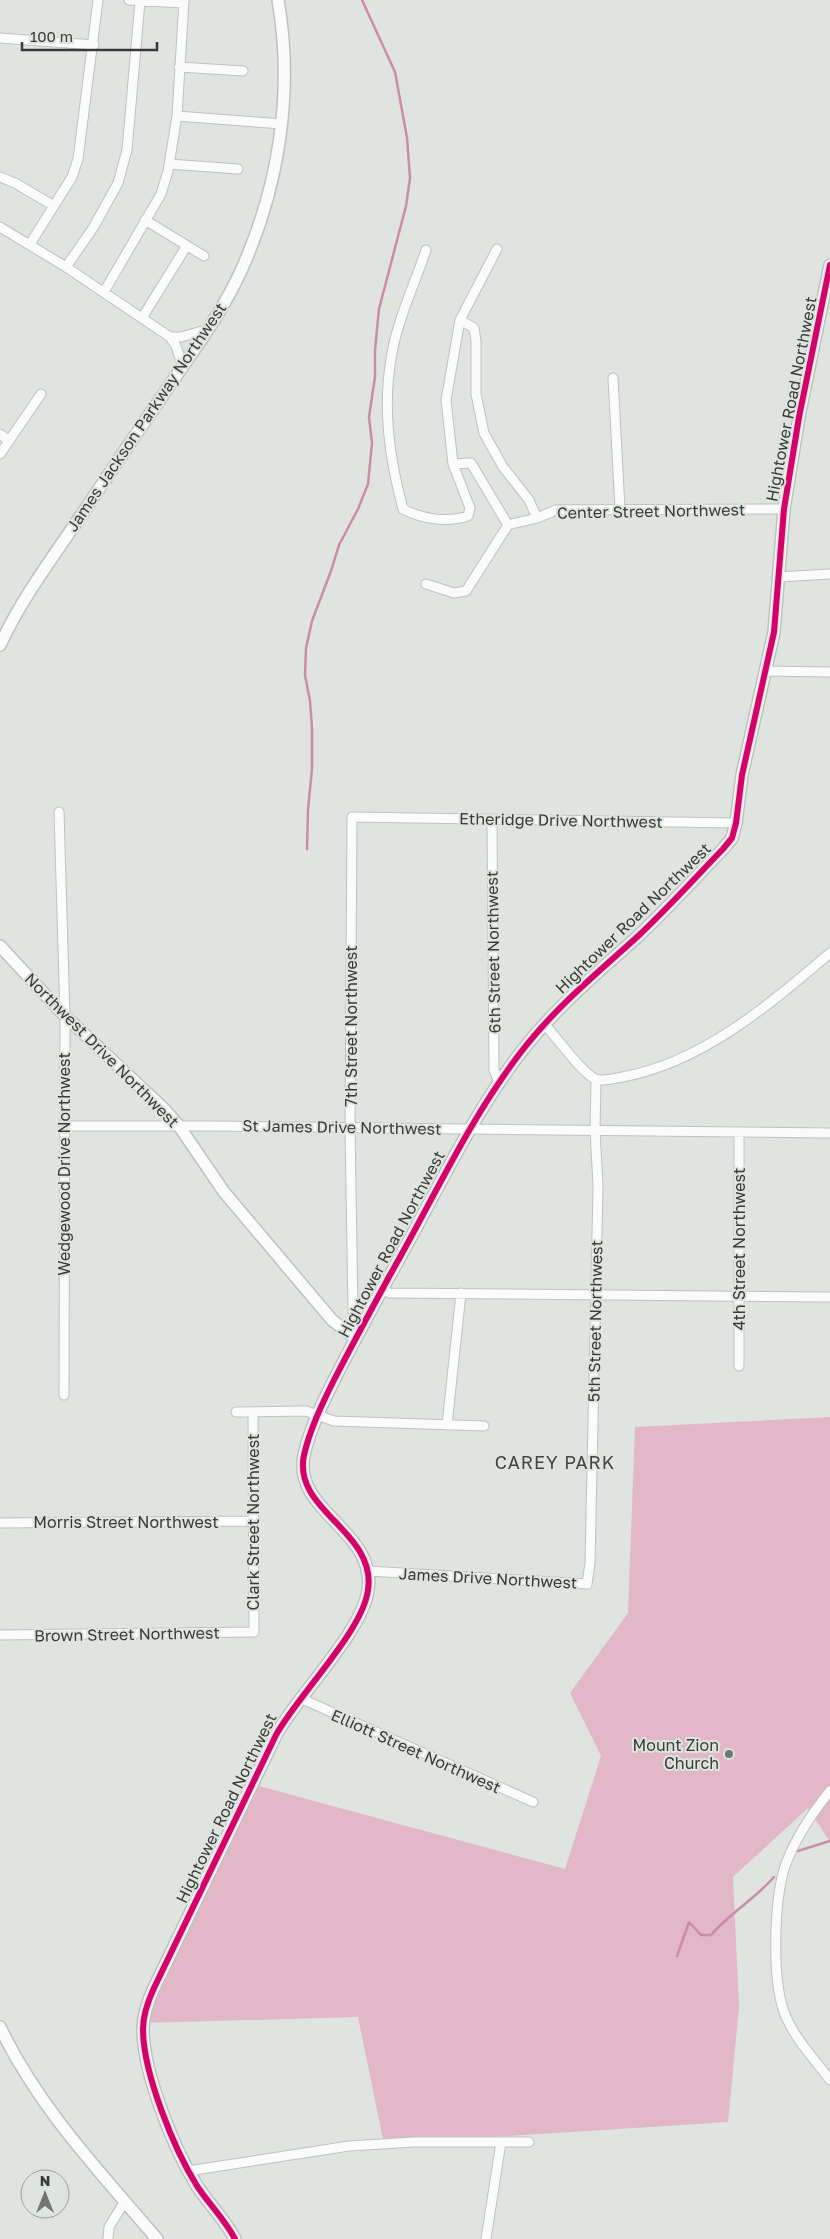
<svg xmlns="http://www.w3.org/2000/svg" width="830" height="2239" font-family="'Golos Text',sans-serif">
	<rect width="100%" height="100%" fill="#dfe4e0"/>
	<path fill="#e2b7c7" d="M830,1417V1842L808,1808L733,1877L739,2007L728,2122L384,2144L358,2017L145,2023L196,1916L251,1784L565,1869L601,1756L570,1693L628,1613L635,1427Z"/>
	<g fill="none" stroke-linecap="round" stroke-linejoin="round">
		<path stroke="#cc8ca6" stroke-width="2.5" d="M307,849L308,809L312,769V728L310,701L305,675L306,648L312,621L331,571L339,545L358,509L368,484L372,443L369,417L375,377V350L379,309L406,206L410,178L407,138L395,72L362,0
			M798,1851L830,1841
			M677,1956L689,1922L701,1935H711C730,1913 755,1899 774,1877"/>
		<g stroke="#bec2bf" stroke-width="11">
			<path id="street" d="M129,0L183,3
				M0,38L94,45
				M179,67L243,71
				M177,116L282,124
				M169,164L238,169
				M0,177L15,183L54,206
				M145,220L204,256
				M0,227L66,267L170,337L176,346L183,367
				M30,244L72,177L78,159L98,0
				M497,249L460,320L446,400L453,464L471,463L508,525
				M426,250C415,283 398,319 392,353C382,406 389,457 403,509C422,519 447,523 468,516L470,508L453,464
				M66,267L93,228L118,183L127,150L140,1
				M104,292L161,194L168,171L177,116L184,0
				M142,318L186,247
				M460,320L474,328L476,341V394L484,433L503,467L529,500L537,518
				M170,337H181L209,329
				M613,378L620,509
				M0,434L9,441
				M0,454L41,394
				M778,577L830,574
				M426,584L454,593L466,591L508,525L537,518L556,510L784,509
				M766,671L830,672
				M59,812L65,1016L64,1395
				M492,819L494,1070L499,1083
				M544,1024C556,1036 583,1075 596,1079C604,1082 615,1078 622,1077C702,1063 770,1004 830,953
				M64,1126H208L830,1133
				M382,1290L390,1293L830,1297
				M360,1328L353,1311L350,1127L352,817L736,823
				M739,1366V1132
				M236,1412L306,1411L334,1421L484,1426
				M447,1425L461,1293
				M0,1523L253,1521
				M368,1571L587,1584L590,1563L598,1186L595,1130L596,1079
				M0,1635L254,1632L253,1412
				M300,1698L533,1802
				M830,1791C812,1813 795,1839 785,1866C774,1901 771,1983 786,2017C796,2040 815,2060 830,2080
				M188,2171L349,2146L414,2142H529
				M108,2239L109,2227L125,2201
				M486,2239L501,2142"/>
		</g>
		<g stroke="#bec2bf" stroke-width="14">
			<path id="secondary" d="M0,645C21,600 50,561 78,520C109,474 140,428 172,382C196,347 222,312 240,273C279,188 294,92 278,0
				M0,946L65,1016L163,1108L179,1126L224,1192L332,1320L355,1338
				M0,2027C38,2107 100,2172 157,2239
				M235,2239C225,2220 209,2204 197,2186C174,2149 143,2073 143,2029C143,2014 148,2001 154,1988L276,1735C298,1695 363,1631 368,1590C377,1531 292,1511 304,1455C310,1429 322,1404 334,1380C352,1345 371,1310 390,1275C433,1200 468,1121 521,1052C555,1008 596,974 636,938C666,910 694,879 723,849L732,838L736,823L742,775L774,632L784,509L799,417L830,265"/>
		</g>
		<use href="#street" stroke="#fafbfa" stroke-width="9"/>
		<use href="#secondary" stroke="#fafbfa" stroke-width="11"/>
		<g stroke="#dee5df" stroke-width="9">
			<path id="cycleway" d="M235,2239C225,2220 209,2204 197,2186C174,2149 143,2073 143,2029C143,2014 148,2001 154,1988L276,1735C298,1695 363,1631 368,1590C377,1531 292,1511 304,1455C310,1429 322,1404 334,1380C352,1345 371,1310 390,1275C433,1200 468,1121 521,1052C555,1008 596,974 636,938C666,910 694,879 723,849L732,838L736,823L742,775L774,632L784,509L799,417L830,265"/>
		</g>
		<use href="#cycleway" stroke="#d6006c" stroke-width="6"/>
	</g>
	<circle fill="#727673" stroke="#dee5df" stroke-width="2" cx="729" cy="1754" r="5"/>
	<g text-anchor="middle" stroke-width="4" stroke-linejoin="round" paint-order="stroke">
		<g font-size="16" fill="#383b39" stroke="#dee5df">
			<text transform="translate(791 399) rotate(-79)" y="6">Hightower Road Northwest</text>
			<text transform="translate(146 417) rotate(-56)" y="6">James Jackson Parkway Northwest</text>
			<text transform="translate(651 511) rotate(-1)" y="6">Center Street Northwest</text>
			<text transform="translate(561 820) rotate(1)" y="6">Etheridge Drive Northwest</text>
			<text transform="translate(633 918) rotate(-44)" y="6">Hightower Road Northwest</text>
			<text transform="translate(493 952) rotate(-91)" y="6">6th Street Northwest</text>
			<text transform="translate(351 1026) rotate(-90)" y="6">7th Street Northwest</text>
			<text transform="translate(102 1050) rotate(45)" y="6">Northwest Drive Northwest</text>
			<text transform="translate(342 1127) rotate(1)" y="6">St James Drive Northwest</text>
			<text transform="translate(64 1164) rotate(-90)" y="6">Wedgewood Drive Northwest</text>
			<text transform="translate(391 1244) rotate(-62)" y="6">Hightower Road Northwest</text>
			<text transform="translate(739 1249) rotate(-90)" y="6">4th Street Northwest</text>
			<text transform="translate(595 1321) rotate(-89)" y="6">5th Street Northwest</text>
			<text x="126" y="1528">Morris Street Northwest</text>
			<text transform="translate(253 1522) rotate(-90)" y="6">Clark Street Northwest</text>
			<text transform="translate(488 1578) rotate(3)" y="6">James Drive Northwest</text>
			<text transform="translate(127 1634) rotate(-1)" y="6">Brown Street Northwest</text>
			<text transform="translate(416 1751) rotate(24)" y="6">Elliott Street Northwest</text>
			<text transform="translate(226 1808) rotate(-64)" y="6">Hightower Road Northwest</text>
		</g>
		<g font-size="16" fill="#383b39" stroke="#dee5df" text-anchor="end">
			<text x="719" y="1751">Mount Zion<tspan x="719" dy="18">Church</tspan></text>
		</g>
		<g font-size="18" letter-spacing="1" fill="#414642" stroke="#dee5df">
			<text x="555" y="1469">CAREY PARK</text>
		</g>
	</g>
	<g transform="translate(45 2194)"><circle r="24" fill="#dee5df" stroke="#9ca19d"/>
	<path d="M0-4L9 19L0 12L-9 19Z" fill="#727673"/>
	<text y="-8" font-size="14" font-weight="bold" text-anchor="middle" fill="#383b39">N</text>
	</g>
	<path d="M22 42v8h135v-8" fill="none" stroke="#383b39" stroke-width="2.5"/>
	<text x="30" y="42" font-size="15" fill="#383b39" stroke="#dee5df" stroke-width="4" paint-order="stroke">100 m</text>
</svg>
